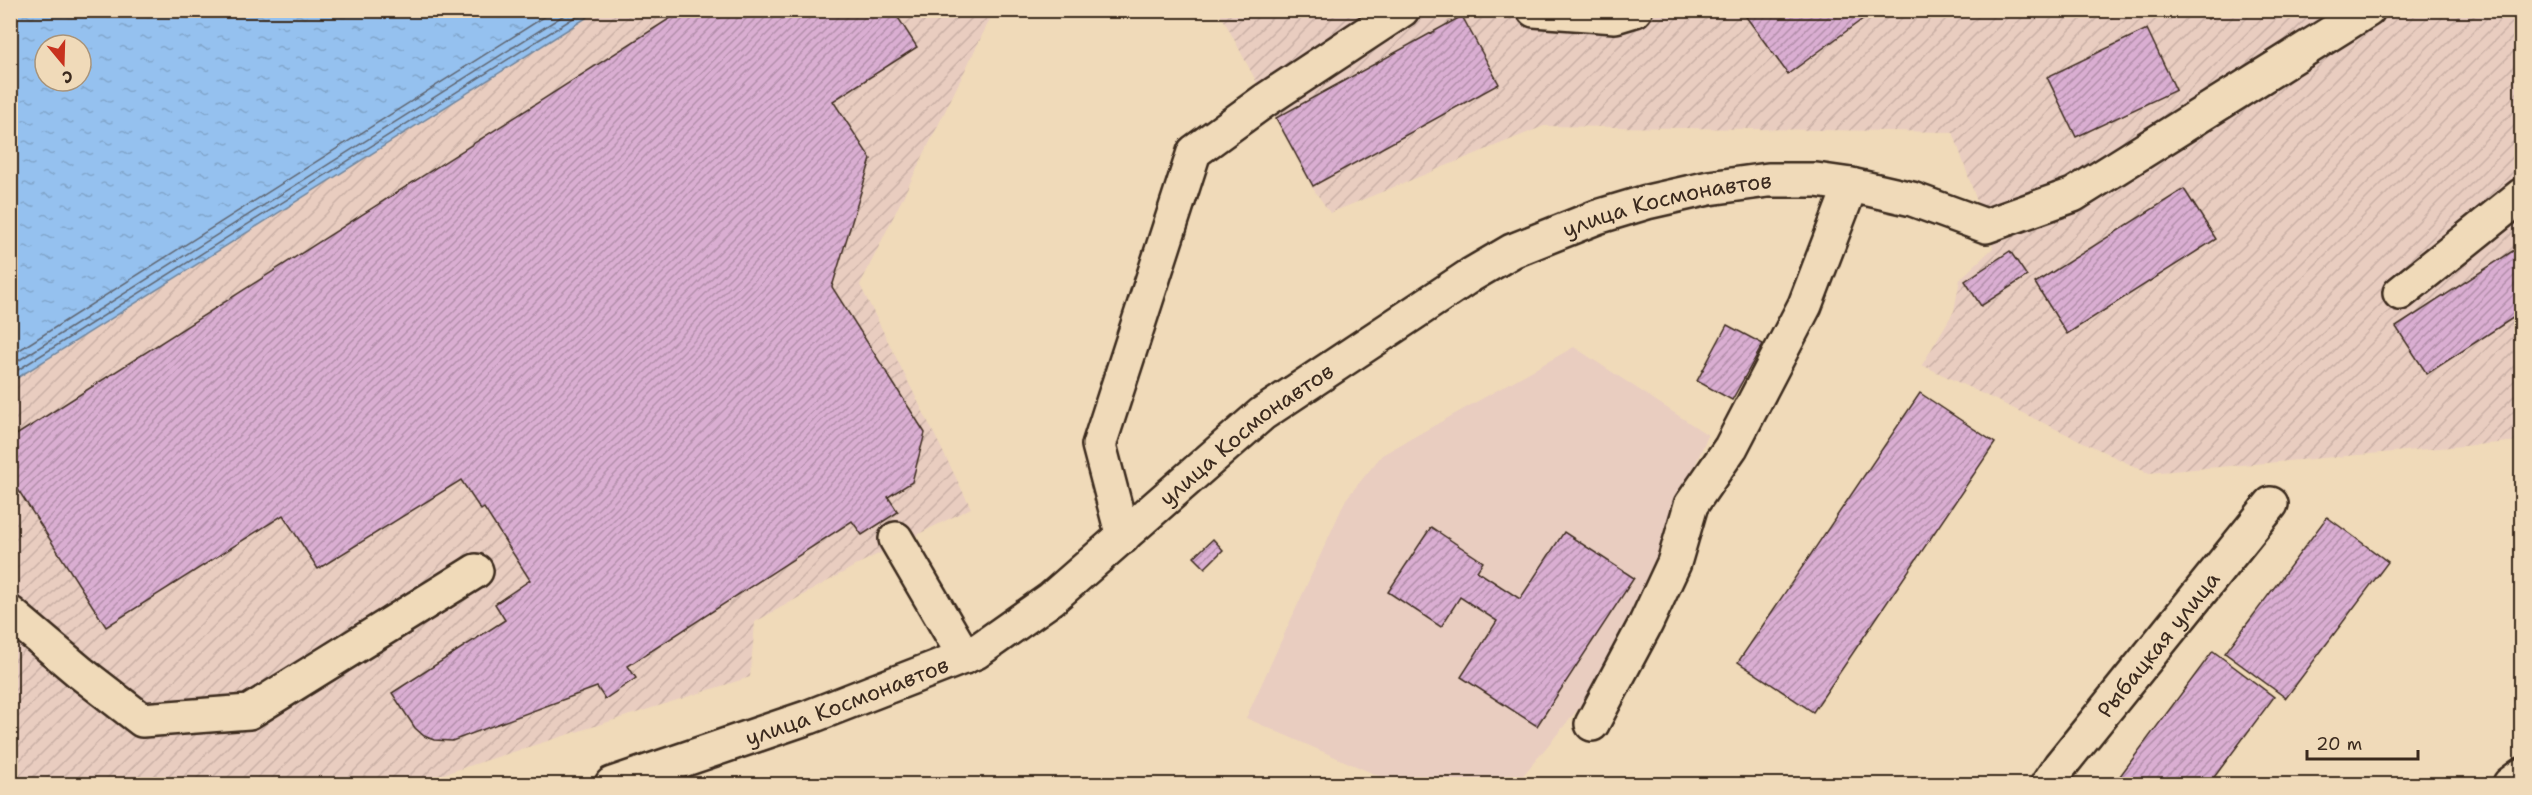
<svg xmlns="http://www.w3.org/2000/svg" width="2532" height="795" font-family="'Shantell Sans',sans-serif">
	<defs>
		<pattern id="industrial-furrows" width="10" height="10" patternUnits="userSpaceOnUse" patternTransform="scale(1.5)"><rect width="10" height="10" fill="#e9cdc0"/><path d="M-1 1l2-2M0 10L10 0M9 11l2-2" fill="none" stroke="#c9b0a5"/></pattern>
		<pattern id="water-ripples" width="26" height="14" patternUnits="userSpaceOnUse" patternTransform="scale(1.5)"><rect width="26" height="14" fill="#95c1ef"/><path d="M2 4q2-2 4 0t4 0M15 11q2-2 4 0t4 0" fill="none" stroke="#81a6cc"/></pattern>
		<pattern id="building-hatch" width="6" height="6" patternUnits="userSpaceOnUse" patternTransform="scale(1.5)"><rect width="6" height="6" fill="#daaed2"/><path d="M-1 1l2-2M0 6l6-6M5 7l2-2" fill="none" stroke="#b28eaa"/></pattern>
	</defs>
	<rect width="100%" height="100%" fill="#f0dab9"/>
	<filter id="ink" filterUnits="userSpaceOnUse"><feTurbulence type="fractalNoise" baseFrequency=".0167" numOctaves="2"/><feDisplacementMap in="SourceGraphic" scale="12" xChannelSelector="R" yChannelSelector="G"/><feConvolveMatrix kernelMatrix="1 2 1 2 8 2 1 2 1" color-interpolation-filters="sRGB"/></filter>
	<g filter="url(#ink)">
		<path fill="#e9cdc0" d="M1574,347L1708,435L1607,674L1516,784H1397L1246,718L1346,499L1382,455Z"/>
		<path fill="url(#industrial-furrows)" d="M597,11H994L860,285L971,508L862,562L755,622L750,677L412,784H11V382Z
			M1219,11H2521V441L2148,473L1922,365L1954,311L1960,279L1993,248L1953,132L1544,126L1330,213L1312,187Z"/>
		<path fill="url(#water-ripples)" stroke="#71859b" stroke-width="1.5" fill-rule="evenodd" d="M11,10H597V11L11,382ZM45,45H81V81H45Z"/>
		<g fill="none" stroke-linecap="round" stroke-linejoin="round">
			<path stroke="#5f6672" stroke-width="1.5" d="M10,356L555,10
				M10,366L572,10
				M10,375L586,10"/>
		</g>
		<path fill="url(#building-hatch)" stroke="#3b2a1e" stroke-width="1.5" d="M683,10H905L897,16L917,47L833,101L871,159L832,287L925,433L912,482L888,497L898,512L862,535L852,521L628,666L636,678L605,699L597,687L452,741L434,740L424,736L415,728L392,693L505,620L495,604L530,580L484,508L481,510L461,480L318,569L283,515L106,627L10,477V439Z
			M1748,10H1875L1788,74L1744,14Z
			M2202,10H2222L2208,19Z
			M1462,16L1499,84L1313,186L1276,118Z
			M2147,29L2176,90L2076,137L2047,77Z
			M2184,189L2216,239L2067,334L2035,283Z
			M2522,245V312L2427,374L2396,327Z
			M2010,251L2027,276L1981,306L1965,281Z
			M1727,325L1763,344L1732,400L1697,381Z
			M1920,393L1995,443L1813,712L1738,662Z
			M2327,517L2388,562L2286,698L2225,653Z
			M1431,527L1483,562L1477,571L1520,599L1564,532L1634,578L1537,726L1461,677L1497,621L1460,597L1441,627L1388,592Z
			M1213,539L1223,550L1205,568L1194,557Z
			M2213,651L2274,697L2209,784H2114Z"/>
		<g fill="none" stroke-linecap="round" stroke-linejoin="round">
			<g stroke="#3b2a1e" stroke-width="38">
				<g id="minor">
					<path d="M1534,10L1615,16L1635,10"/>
					<path d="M2400,293L2522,195"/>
					<path d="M1123,537L1099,445L1194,152L1264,101L1402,10"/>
					<path d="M896,539L965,657"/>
					<path d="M10,613L81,673L142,720L249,712L476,571"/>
					<path d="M1592,724L1646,623L1674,563L1691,505L1731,447L1805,305L1851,185"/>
					<path id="s1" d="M612,784L809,717L976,652L1051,599L1262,414L1471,275L1512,251L1597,217L1647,202L1709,188L1768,180H1816L1851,185L1912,199L1986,226L2073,195L2368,10"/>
					<path id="s2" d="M2048,784L2060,766L2271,504"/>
					<path d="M2510,784L2522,775"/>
				</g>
			</g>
			<use href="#minor" stroke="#f0dab9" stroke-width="33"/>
		</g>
	</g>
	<g text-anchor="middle" stroke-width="6" stroke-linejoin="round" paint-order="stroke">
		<g font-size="22" fill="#3b2a1e" stroke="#f0dab9">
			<text dy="8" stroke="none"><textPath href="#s1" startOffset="1221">улица Космонавтов</textPath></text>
			<text dy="8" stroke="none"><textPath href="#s1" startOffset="735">улица Космонавтов</textPath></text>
			<text dy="8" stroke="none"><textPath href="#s2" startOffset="178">Рыбацкая улица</textPath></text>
			<text dy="8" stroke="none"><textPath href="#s1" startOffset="249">улица Космонавтов</textPath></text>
		</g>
	</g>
	<rect width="2532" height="795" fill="none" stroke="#f0dab9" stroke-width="36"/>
	<rect x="18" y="18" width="2496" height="759" fill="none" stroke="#3b2a1e" stroke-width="2" filter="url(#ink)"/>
	<g transform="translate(63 63) rotate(161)"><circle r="28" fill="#f0dab9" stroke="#a8947b" stroke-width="1.5"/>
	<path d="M0-4.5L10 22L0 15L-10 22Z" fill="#c8321e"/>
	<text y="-9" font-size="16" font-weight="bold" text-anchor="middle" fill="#3b2a1e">С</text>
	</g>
	<path d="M2307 750v9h111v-9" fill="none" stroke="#3b2a1e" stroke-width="3"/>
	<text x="2316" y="750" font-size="18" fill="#3b2a1e" stroke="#f0dab9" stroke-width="4.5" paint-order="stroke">20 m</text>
</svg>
